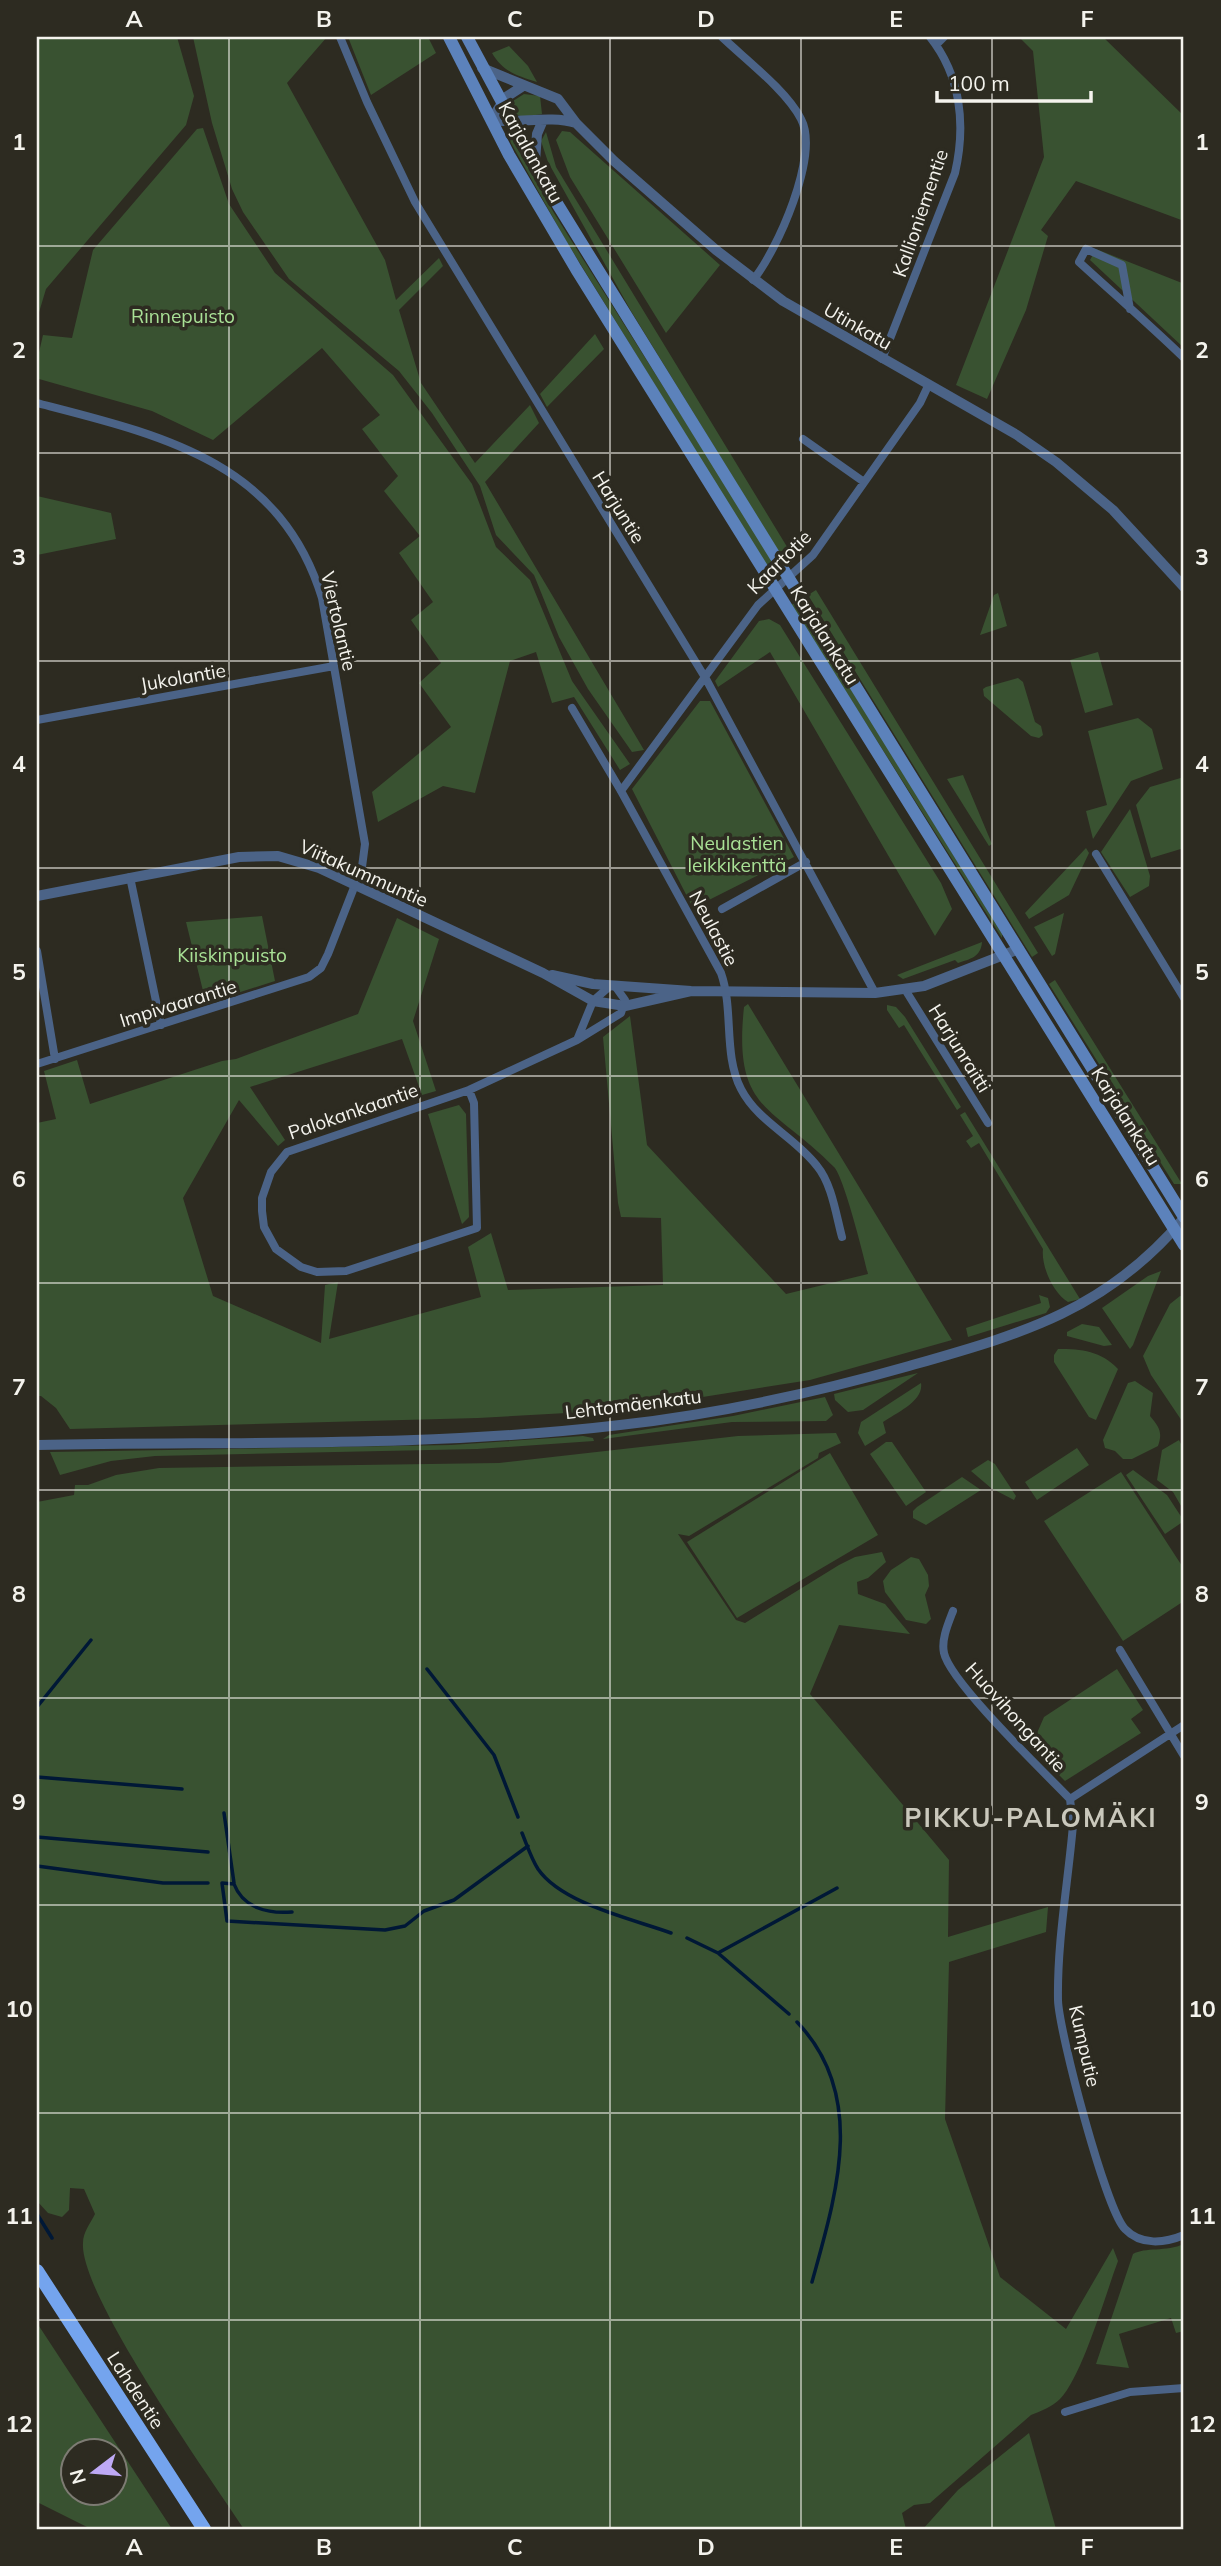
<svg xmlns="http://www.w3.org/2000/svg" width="1221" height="2566" font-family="Mulish,sans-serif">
	<rect width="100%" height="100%" fill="#2d2b21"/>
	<path fill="#395231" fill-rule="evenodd" d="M37,37H177L194,96L186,125L46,289L37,319Z
		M193,37H327L287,83L385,260L396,300L439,258L443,266L399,310L421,383L475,463L530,405L539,423L485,482L644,750L632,752L588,689L559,637L534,575L496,535L480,486L432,413L399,371L289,279L243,212L232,189L212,123Z
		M348,37H428L436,53L371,95Z
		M1019,37H1103L1184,116V221L1076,181L1041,230L1048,236L1026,310L987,399L956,385L1044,157L1033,51Z
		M509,46L528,66L537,82C518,76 503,72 492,53Z
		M524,94L540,96L542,114L522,117L514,113L513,101Z
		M203,128L229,204L275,273L393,375L472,484L496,547L530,580L572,681L630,764L620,770L574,697L552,703L536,652L510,661L475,793L443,786L378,822L372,792L451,727L419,683L441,663L411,620L433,602L399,553L420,536L384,491L398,476L362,429L380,415L322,348L213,440L152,411L39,379L37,361L43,335L72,338L93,250L197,129Z
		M507,130L554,213L773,561L766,565L565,239L511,143Z
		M562,131L570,132L720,265L666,333L570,177L556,140Z
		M546,132L556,167L792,555L783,559L631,311L548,162L541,141Z
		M1096,249L1182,283L1184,276V348L1090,260Z
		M595,334L604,349L547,407L540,394Z
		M37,496L111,513L116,539L37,555Z
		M816,590L1038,953L1032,957L808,595Z
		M998,593L1007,626L980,635L994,595Z
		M797,601L1002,934V938L791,605Z
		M769,619L780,625L941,883L952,909L935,936L770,652L718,687L715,681L759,621Z
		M1098,652L1113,705L1085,713L1070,660Z
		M1018,678L1023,682L1035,722L1041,726L1043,735L1039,738L1031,736L984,696L983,689L986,687Z
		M700,701H710L794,857L693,908L632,789Z
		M1138,718L1152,729L1163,769L1131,781L1093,839L1086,811L1107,805L1088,731Z
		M963,775L992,844L989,846L947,779Z
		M1184,777V848L1151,858L1136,805L1150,787Z
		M1130,809L1150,876L1149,886L1130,897L1101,852Z
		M1086,848L1089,853L1069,895L1029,919L1025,913Z
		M1064,913L1055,954L1052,956L1034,927Z
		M262,916L275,981L206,1003L186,922Z
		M397,918L439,939L413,1021L436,1091L422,1095L402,1039L250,1087L285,1140L278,1146L239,1100L183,1198L213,1296L321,1343L325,1285L338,1282L329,1339L481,1297L468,1247L491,1233L508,1290L663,1285L661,1218L621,1217L618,1203L603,1037L630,1016L647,1145L786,1294L868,1274C864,1257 844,1177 834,1167C772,1104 733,1112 744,1007L748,1004L952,1340L810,1380L621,1410L478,1418L70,1429L56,1408L41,1396H37V1123L56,1119L44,1071L77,1060L90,1104L222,1061L236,1059L358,1014Z
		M982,942C981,957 970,959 958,963L955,960L903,979L897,975Z
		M1055,980L1182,1184H1174L1049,984Z
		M887,1005L896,1007L905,1017L961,1107L957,1110L904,1025L899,1028L887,1010Z
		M459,1105L466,1114L469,1217L462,1224L428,1114Z
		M965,1112L1080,1299L1068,1302C1053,1293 1041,1266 1043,1249L979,1143L971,1148L966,1141L973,1136L960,1115Z
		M1161,1271L1133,1345L1130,1349L1102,1308L1148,1276Z
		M1039,1295L1048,1298L1050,1307L1046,1313L968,1337L966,1328L1041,1303Z
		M1180,1296L1184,1297V1424L1151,1375L1143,1356L1170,1304Z
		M1082,1324L1099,1327L1112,1345L1104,1346L1067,1336V1332Z
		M1058,1349C1082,1349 1101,1351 1118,1369L1096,1420L1089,1417L1054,1362V1355Z
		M918,1373L863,1410L848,1412L835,1400L834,1394Z
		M1135,1381L1153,1393L1150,1416C1159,1427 1163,1432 1158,1446L1132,1459H1123L1115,1451L1105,1448L1103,1440L1128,1383Z
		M921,1383C924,1401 896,1413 883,1422L886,1433L865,1446L858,1433L861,1422Z
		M825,1397L833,1415L826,1421L732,1422L603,1439L609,1435L733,1416Z
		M836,1433L841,1443L819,1453L818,1458L689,1536L678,1534L736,1620L745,1623L839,1565L855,1557L882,1552L886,1562L868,1578L857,1582L858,1594L885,1604L910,1634L839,1625L810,1694L949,1860L948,1937L1048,1907L1046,1932L949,1962L945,2119L1000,2277L1066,2329L1113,2248L1118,2261C1106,2293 1082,2377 1060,2399C1052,2407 1041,2411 1031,2415L930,2503L914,2505L902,2513L906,2529H244C211,2479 79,2294 83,2243C83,2232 90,2224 95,2214L84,2189L70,2188L69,2210L62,2217L48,2213L37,2201V1502L74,1495L75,1485H88L116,1475L159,1468L499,1463L738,1436Z
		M583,1436L593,1438L594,1441L477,1449L155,1456L111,1461L60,1475L50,1452L451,1445Z
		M1179,1440L1184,1450V1511L1173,1492L1157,1480L1162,1450Z
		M886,1442H892L926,1492L906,1506L870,1454Z
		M1077,1448L1089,1465L1037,1500L1025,1482Z
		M830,1453L878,1535L737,1618L687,1542Z
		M988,1460L995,1464L1016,1496L1014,1500L991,1488L971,1471Z
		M1133,1470L1167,1495L1184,1521L1165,1534L1126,1475Z
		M1121,1472L1184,1569V1601L1123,1641L1044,1521Z
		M962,1477L981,1490L926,1525L913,1518V1511L917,1507Z
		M911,1557L919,1559L928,1575L929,1586L925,1595L931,1619L926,1624L906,1620L885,1592L883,1581L891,1570Z
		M1117,1669L1143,1710L1131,1719L1141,1733L1065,1781L1031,1747L1044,1717Z
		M1184,2244V2331L1176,2333L1171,2318L1119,2334L1129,2368L1096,2364L1133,2254C1145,2247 1166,2252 1184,2244Z
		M37,2323L172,2529H91L37,2502ZM74,2450H116V2492H74Z
		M1029,2433L1056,2529H923L958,2490Z"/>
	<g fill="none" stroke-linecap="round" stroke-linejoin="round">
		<path stroke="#001836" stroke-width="3.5" d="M427,1669L494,1755L518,1817
			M37,1707L91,1640
			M37,1777L182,1789
			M224,1813L234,1883
			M522,1833C527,1845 531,1858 538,1869C562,1904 633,1919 671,1933
			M37,1837L208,1852
			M37,1866L163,1883H208
			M292,1912C268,1914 243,1908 234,1884L222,1883L227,1921L385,1930L405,1926L424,1911L454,1900L528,1846
			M687,1938L718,1953L789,2014
			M718,1953L837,1888
			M797,2022C868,2096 836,2195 812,2282
			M37,2214L52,2238"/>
		<path stroke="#4b6387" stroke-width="8" d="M340,37L367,102L415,202L706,679L875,993
			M722,37C745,59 787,91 801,119C820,155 777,251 753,280
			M936,45L944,37
			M1130,309L1122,265L1086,249L1079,262C1114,294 1150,325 1184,358
			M882,359L955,173C966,125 961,76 930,37
			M37,403C161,435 280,461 322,598L365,844L362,867L328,954L321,968L309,977L37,1064
			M803,439L864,482
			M572,708L621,791L721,973C734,1010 723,1054 741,1089C758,1122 795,1137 817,1166C832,1184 836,1215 842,1237
			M37,720L334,666
			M621,791L758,605L813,555L920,403L928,386
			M1096,854L1184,998
			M130,877L161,1025
			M722,909L806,862
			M37,951L55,1059
			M906,991L988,1123
			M577,1040L593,1001L610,986
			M469,1090L474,1103L477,1228L346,1271L317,1272L301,1267L276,1249L264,1227L262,1211V1198L271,1172L287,1152L469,1090L577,1040L621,1013L625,1000L615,986
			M953,1611C948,1624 941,1640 944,1653C950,1682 1045,1773 1070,1799
			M1120,1650L1184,1756
			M1070,1799L1073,1825C1068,1883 1057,1942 1058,2000C1059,2032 1106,2210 1125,2229C1141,2246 1165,2243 1184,2235
			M1070,1799L1184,1725
			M1065,2412L1130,2392L1184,2388"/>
		<path stroke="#4b6387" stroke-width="10" d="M482,68L558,99L576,123L614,161L716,250L783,301L1017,435L1056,462L1113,510L1184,587
			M523,86L506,97L491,120C520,124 548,115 576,123
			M535,162L537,134L543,120
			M37,896L239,857L278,856L319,868L543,973L593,1001L625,1006L691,991
			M552,975L593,984L691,991L875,993L924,986L1019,949
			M37,1445C231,1441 427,1448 620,1425C718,1414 814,1393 909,1366C1021,1334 1106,1311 1184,1218"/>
		<path stroke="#5c82bb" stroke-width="12" d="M449,37L509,155L576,269L1184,1245
			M467,37L553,197L1184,1217"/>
		<path stroke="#74a4ee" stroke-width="14" d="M37,2271L204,2529"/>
	</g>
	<path fill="none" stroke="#f4f3ed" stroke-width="2" stroke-opacity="0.55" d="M229,37V2529M420,37V2529M610,37V2529M801,37V2529M992,37V2529M37,246H1184M37,453H1184M37,661H1184M37,868H1184M37,1076H1184M37,1283H1184M37,1490H1184M37,1698H1184M37,1905H1184M37,2113H1184M37,2320H1184"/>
	<g text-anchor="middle" stroke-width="7" stroke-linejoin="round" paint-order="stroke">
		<g font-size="19" fill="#f4f3ed" stroke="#2d2b21">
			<text transform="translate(531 152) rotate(61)" y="7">Karjalankatu</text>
			<text transform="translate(920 213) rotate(-71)" y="7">Kallioniementie</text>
			<text transform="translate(858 326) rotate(30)" y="7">Utinkatu</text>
			<text transform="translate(619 507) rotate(58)" y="7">Harjuntie</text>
			<text transform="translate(779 562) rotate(-45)" y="7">Kaartotie</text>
			<text transform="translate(339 621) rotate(77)" y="7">Viertolantie</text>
			<text transform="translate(825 635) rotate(58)" y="7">Karjalankatu</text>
			<text transform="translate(183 677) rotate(-10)" y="7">Jukolantie</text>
			<text transform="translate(364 873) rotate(24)" y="7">Viitakummuntie</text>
			<text transform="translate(714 928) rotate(62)" y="7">Neulastie</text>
			<text transform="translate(178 1003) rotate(-17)" y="7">Impivaarantie</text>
			<text transform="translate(960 1048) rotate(58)" y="7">Harjunraitti</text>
			<text transform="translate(353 1111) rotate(-19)" y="7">Palokankaantie</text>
			<text transform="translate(1126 1116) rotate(58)" y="7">Karjalankatu</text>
			<text transform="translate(633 1404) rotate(-7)" y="7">Lehtomäenkatu</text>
			<text transform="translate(1016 1717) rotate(48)" y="7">Huovihongantie</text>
			<text transform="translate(1085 2046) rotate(77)" y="7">Kumputie</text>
			<text transform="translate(136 2390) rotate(57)" y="7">Lahdentie</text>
		</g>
		<g font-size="19" fill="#a9e196" stroke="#2d2b21">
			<text x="183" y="323">Rinnepuisto</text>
			<text x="737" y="850">Neulastien<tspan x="737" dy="22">leikkikenttä</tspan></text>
			<text x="232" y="962">Kiiskinpuisto</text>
		</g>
		<g font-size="26" font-weight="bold" letter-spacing="2" fill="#cac8bc" stroke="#2d2b21">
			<text x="1031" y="1827">PIKKU-PALOMÄKI</text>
		</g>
	</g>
	<rect width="1221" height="2566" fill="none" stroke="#2d2b21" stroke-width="77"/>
	<g transform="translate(94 2472) rotate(254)"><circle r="33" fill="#2d2b21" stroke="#7d7b73" stroke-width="2"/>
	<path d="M0-5L12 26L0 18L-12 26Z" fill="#bea9f5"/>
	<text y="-10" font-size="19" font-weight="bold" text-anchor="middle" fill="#f4f3ed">N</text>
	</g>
	<path d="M937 91v10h154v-10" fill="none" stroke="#f4f3ed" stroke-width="3.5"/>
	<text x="948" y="91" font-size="21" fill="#f4f3ed" stroke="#2d2b21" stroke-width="5" paint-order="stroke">100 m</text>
	<rect x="38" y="38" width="1144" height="2490" fill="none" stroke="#f4f3ed" stroke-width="2.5"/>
	<g font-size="23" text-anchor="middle" font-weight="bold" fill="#f4f3ed">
		<text x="134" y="27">A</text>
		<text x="324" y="27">B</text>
		<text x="515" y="27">C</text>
		<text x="706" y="27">D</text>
		<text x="896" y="27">E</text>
		<text x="1087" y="27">F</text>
		<text x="19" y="150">1</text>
		<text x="1202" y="150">1</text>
		<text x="19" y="358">2</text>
		<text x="1202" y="358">2</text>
		<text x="19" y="565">3</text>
		<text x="1202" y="565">3</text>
		<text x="19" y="772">4</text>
		<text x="1202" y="772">4</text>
		<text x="19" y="980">5</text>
		<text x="1202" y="980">5</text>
		<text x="19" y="1187">6</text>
		<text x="1202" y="1187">6</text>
		<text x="19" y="1395">7</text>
		<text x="1202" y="1395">7</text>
		<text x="19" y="1602">8</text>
		<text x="1202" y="1602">8</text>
		<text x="19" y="1810">9</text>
		<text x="1202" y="1810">9</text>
		<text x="19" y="2017">10</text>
		<text x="1202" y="2017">10</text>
		<text x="19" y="2224">11</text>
		<text x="1202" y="2224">11</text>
		<text x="19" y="2432">12</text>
		<text x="1202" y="2432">12</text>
		<text x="134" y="2555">A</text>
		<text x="324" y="2555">B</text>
		<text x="515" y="2555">C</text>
		<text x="706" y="2555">D</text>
		<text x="896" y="2555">E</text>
		<text x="1087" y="2555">F</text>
	</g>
</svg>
